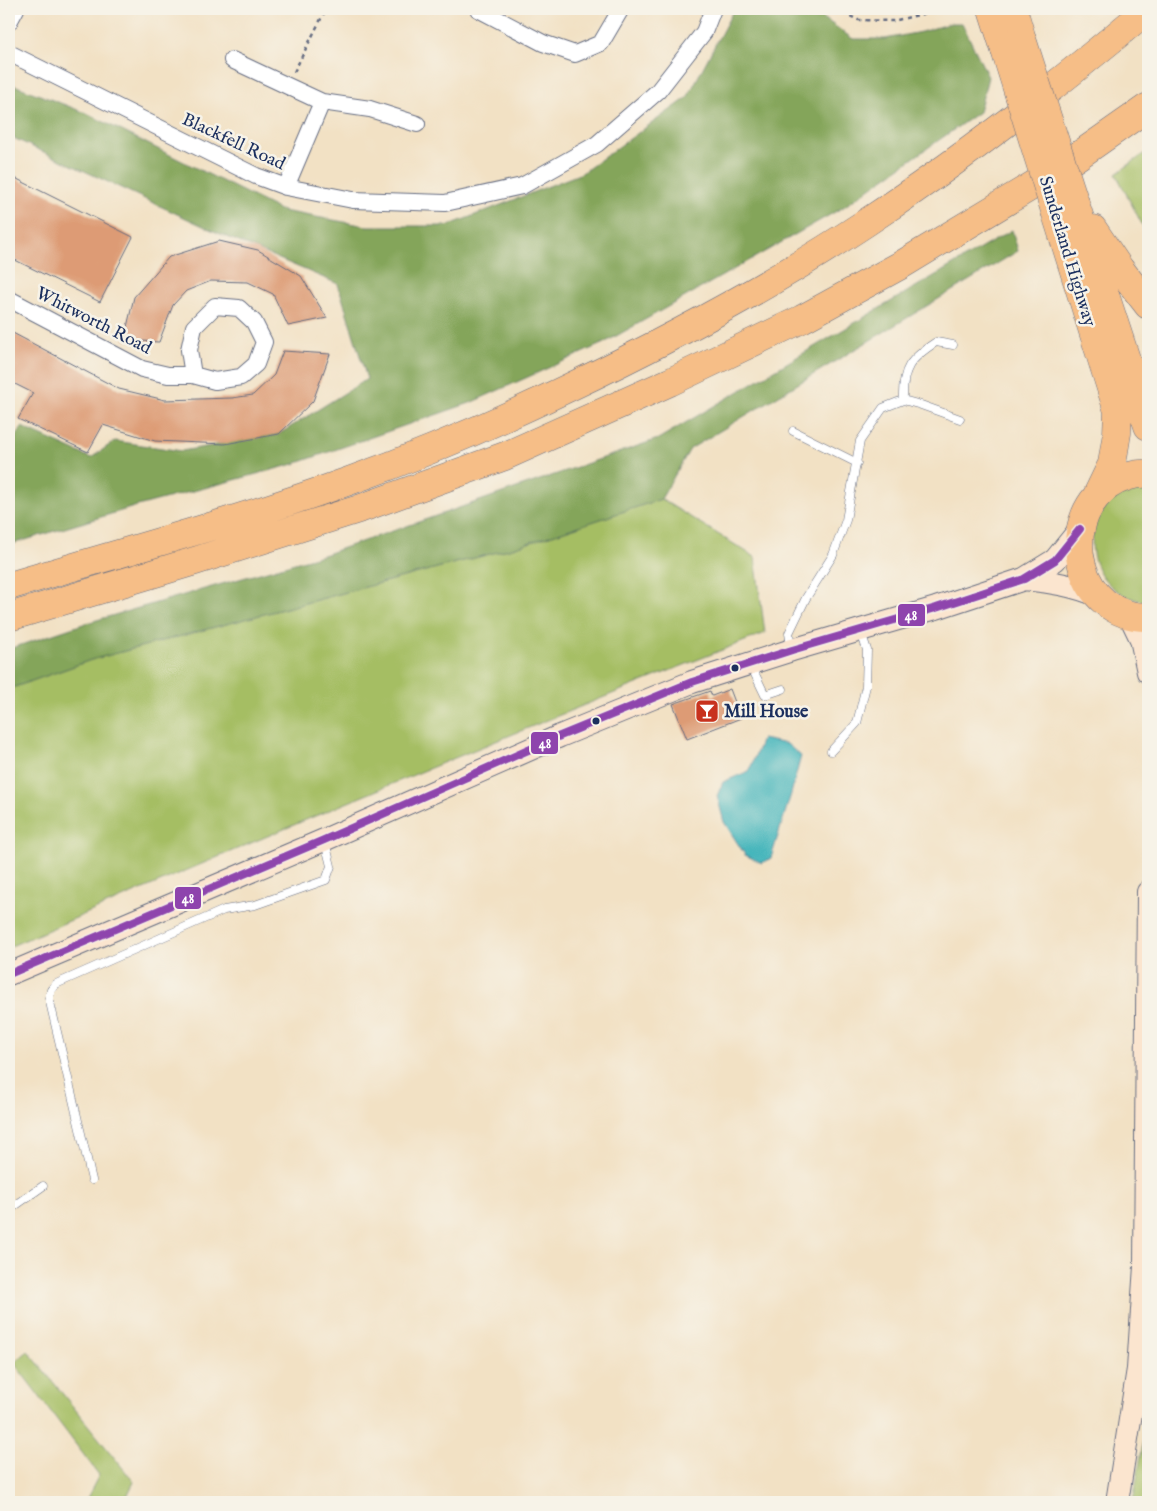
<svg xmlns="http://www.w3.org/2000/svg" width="1157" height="1511" font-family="'IM FELL English',serif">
	<rect width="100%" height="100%" fill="#f7f3e8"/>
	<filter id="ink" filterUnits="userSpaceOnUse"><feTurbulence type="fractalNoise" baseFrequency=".02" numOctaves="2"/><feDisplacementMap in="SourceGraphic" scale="10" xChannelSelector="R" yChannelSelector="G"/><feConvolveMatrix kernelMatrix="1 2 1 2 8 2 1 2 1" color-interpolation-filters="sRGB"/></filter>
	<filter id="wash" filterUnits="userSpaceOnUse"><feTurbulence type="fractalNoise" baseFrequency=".0096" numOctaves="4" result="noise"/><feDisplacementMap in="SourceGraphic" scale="20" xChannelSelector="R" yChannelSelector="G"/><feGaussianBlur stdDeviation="1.12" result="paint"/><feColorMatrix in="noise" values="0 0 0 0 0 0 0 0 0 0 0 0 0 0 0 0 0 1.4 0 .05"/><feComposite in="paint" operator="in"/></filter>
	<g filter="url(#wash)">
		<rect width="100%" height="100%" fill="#f2e1c4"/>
		<path fill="#a5be64" stroke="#607661" d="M1148,151V236L1116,174Z
			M1148,485V602C1073,593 1074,493 1148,485Z
			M661,499L755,557L765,633C511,733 259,838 9,947V689L91,660L516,547Z
			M28,1351L134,1482L124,1502H85L99,1475L14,1363Z
			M1148,1414V1502H1133Z"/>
		<path fill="#84a55a" stroke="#506a5c" d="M734,9H811L853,39H885L921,32L951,23H962L988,77L979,112L842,208L604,343L470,403L294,464L134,507L9,545V448L22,427L91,458L115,441L182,451L279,434L367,379L338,284L218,233L9,136V83L86,113L282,211L367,226H447L582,173L687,98Z
			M1012,230L1018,251L690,449L661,499L516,547L91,660L9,689V649L83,624L326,554L658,439Z"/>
		<path fill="#45b5bb" stroke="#30728c" d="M762,739L787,744L801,756L791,794L771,858L762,863L745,855L724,822L717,796L723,782L749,771Z"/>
		<g id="blocks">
			<path fill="#dd9b75" d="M9,175L133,237L100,302L9,257Z
				M219,241L258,250L301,276L327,318L288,326L273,294L248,282L211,281L186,291L173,305L159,342L124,340L134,297L169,257Z
				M9,331L119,389L165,400L232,398L253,395L274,375L283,351L330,354L313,401L279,434L225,444L155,441L103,425L88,452L18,419L33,393L9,381Z
				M730,689L741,718L687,739L673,704L710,691L712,696Z"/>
		</g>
	</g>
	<g filter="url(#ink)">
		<use href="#blocks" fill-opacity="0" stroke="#666d82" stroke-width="1"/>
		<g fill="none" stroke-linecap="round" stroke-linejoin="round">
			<g stroke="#666d82" stroke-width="9">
				<path id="lane" d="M903,400C902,368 910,359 936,342L953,345
					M793,431L857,463
					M791,647L789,633L806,598L833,555L846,520L860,441L883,408L903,400L921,405L960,419
					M751,666L765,695L783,689
					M831,751L857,723L866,686L867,650L861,632
					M92,1180L49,998L51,990L56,984L224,910L255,905L326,880L331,866L325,842
					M9,1210L43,1186"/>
			</g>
			<g stroke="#666d82" stroke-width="18">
				<path id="street" d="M478,9L543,43L575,54L601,43L621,9
					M9,22L16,9
					M9,53L256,176L286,187L353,200L445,203L522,186L597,144L658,91L704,32L713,9
					M232,60L322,102L370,109L417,124
					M286,187L322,102
					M9,299L142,369L168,375H193L215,381L241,377L256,364L264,342L254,322L239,308L215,306L194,327L189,350L193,375"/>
			</g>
			<g stroke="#666d82" stroke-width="24">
				<path id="secondary" d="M1024,579C1052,582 1073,585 1099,596
					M1129,614L1141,639L1148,672
					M9,974L324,840L560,736L692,682L792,650L936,608L1024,579L1055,560L1080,529
					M1117,1502L1138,1369L1145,1266L1148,892"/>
			</g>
			<g stroke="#666d82" stroke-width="29">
				<path id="highway" d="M992,9L1005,50
					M1013,9L1021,36
					M1075,203L1148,426
					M1056,214L1118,411L1117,433L1112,464L1098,493
					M1093,229L1120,269L1148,305
					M1148,474C1135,473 1119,478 1108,486C1055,525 1079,618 1148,617
					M9,586C122,552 238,521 349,481C424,454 498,422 570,387C671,339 770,286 864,224C963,159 1058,85 1148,9
					M9,617L195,561L359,509L505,456L670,382L802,319L901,265L1055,172L1148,107"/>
			</g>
			<path stroke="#666d82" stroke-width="2.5" stroke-dasharray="4 4" stroke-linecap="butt" d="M836,9L858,20L893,21L944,9
				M294,72L326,9"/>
			<use href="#lane" stroke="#fff" stroke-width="8"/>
			<use href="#street" stroke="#fff" stroke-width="16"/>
			<use href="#secondary" stroke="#fbe5cf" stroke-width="22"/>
			<use href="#highway" stroke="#f6be87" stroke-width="28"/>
			<g stroke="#666d82" stroke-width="29" stroke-linecap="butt">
				<path id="highway-bridge" d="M1021,36L1075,203
					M1005,50L1056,214"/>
			</g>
			<use href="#highway-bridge" stroke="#f6be87" stroke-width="28"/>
			<g stroke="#f7f3e8" stroke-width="11">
				<path id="bus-1" d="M9,974L324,840L560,736L692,682L792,650L936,608L1024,579L1055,560L1080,529"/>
			</g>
			<use href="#bus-1" stroke="#8e44ad" stroke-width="8"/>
		</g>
	</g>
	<defs>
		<g id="bar-square" transform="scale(1.25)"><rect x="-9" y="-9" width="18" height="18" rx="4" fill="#c8321e" stroke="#f7f3e8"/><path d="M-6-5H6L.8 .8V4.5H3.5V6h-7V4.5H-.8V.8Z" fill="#fff"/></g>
	</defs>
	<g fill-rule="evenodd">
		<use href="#bar-square" x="707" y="711"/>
	</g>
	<g fill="#1b2f5e" stroke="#f7f3e8" stroke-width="2">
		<circle cx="735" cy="668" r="4.5"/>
		<circle cx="596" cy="721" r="4.5"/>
	</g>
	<g text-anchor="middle" stroke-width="5" stroke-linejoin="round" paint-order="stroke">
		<g font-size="18" fill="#1b2f5e" stroke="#f7f3e8">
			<text transform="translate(234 141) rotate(25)" y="6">Blackfell Road</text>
			<text transform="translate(1068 251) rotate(73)" y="6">Sunderland Highway</text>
			<text transform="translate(94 320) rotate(27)" y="6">Whitworth Road</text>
		</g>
		<g font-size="18" font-weight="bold" fill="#1b2f5e" stroke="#f7f3e8" text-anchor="start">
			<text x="724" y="717">Mill House</text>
		</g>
	</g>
	<g stroke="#f7f3e8" stroke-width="2">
		<rect x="897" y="603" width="29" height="24" rx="5" fill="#8e44ad"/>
		<rect x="530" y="731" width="29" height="24" rx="5" fill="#8e44ad"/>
		<rect x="174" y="886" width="28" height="24" rx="5" fill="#8e44ad"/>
	</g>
	<g font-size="14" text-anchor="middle" font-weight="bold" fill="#fff">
		<text x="911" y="620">48</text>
		<text x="545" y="748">48</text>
		<text x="188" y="903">48</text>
	</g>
	<rect width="1157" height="1511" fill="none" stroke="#f7f3e8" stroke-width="30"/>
</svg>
